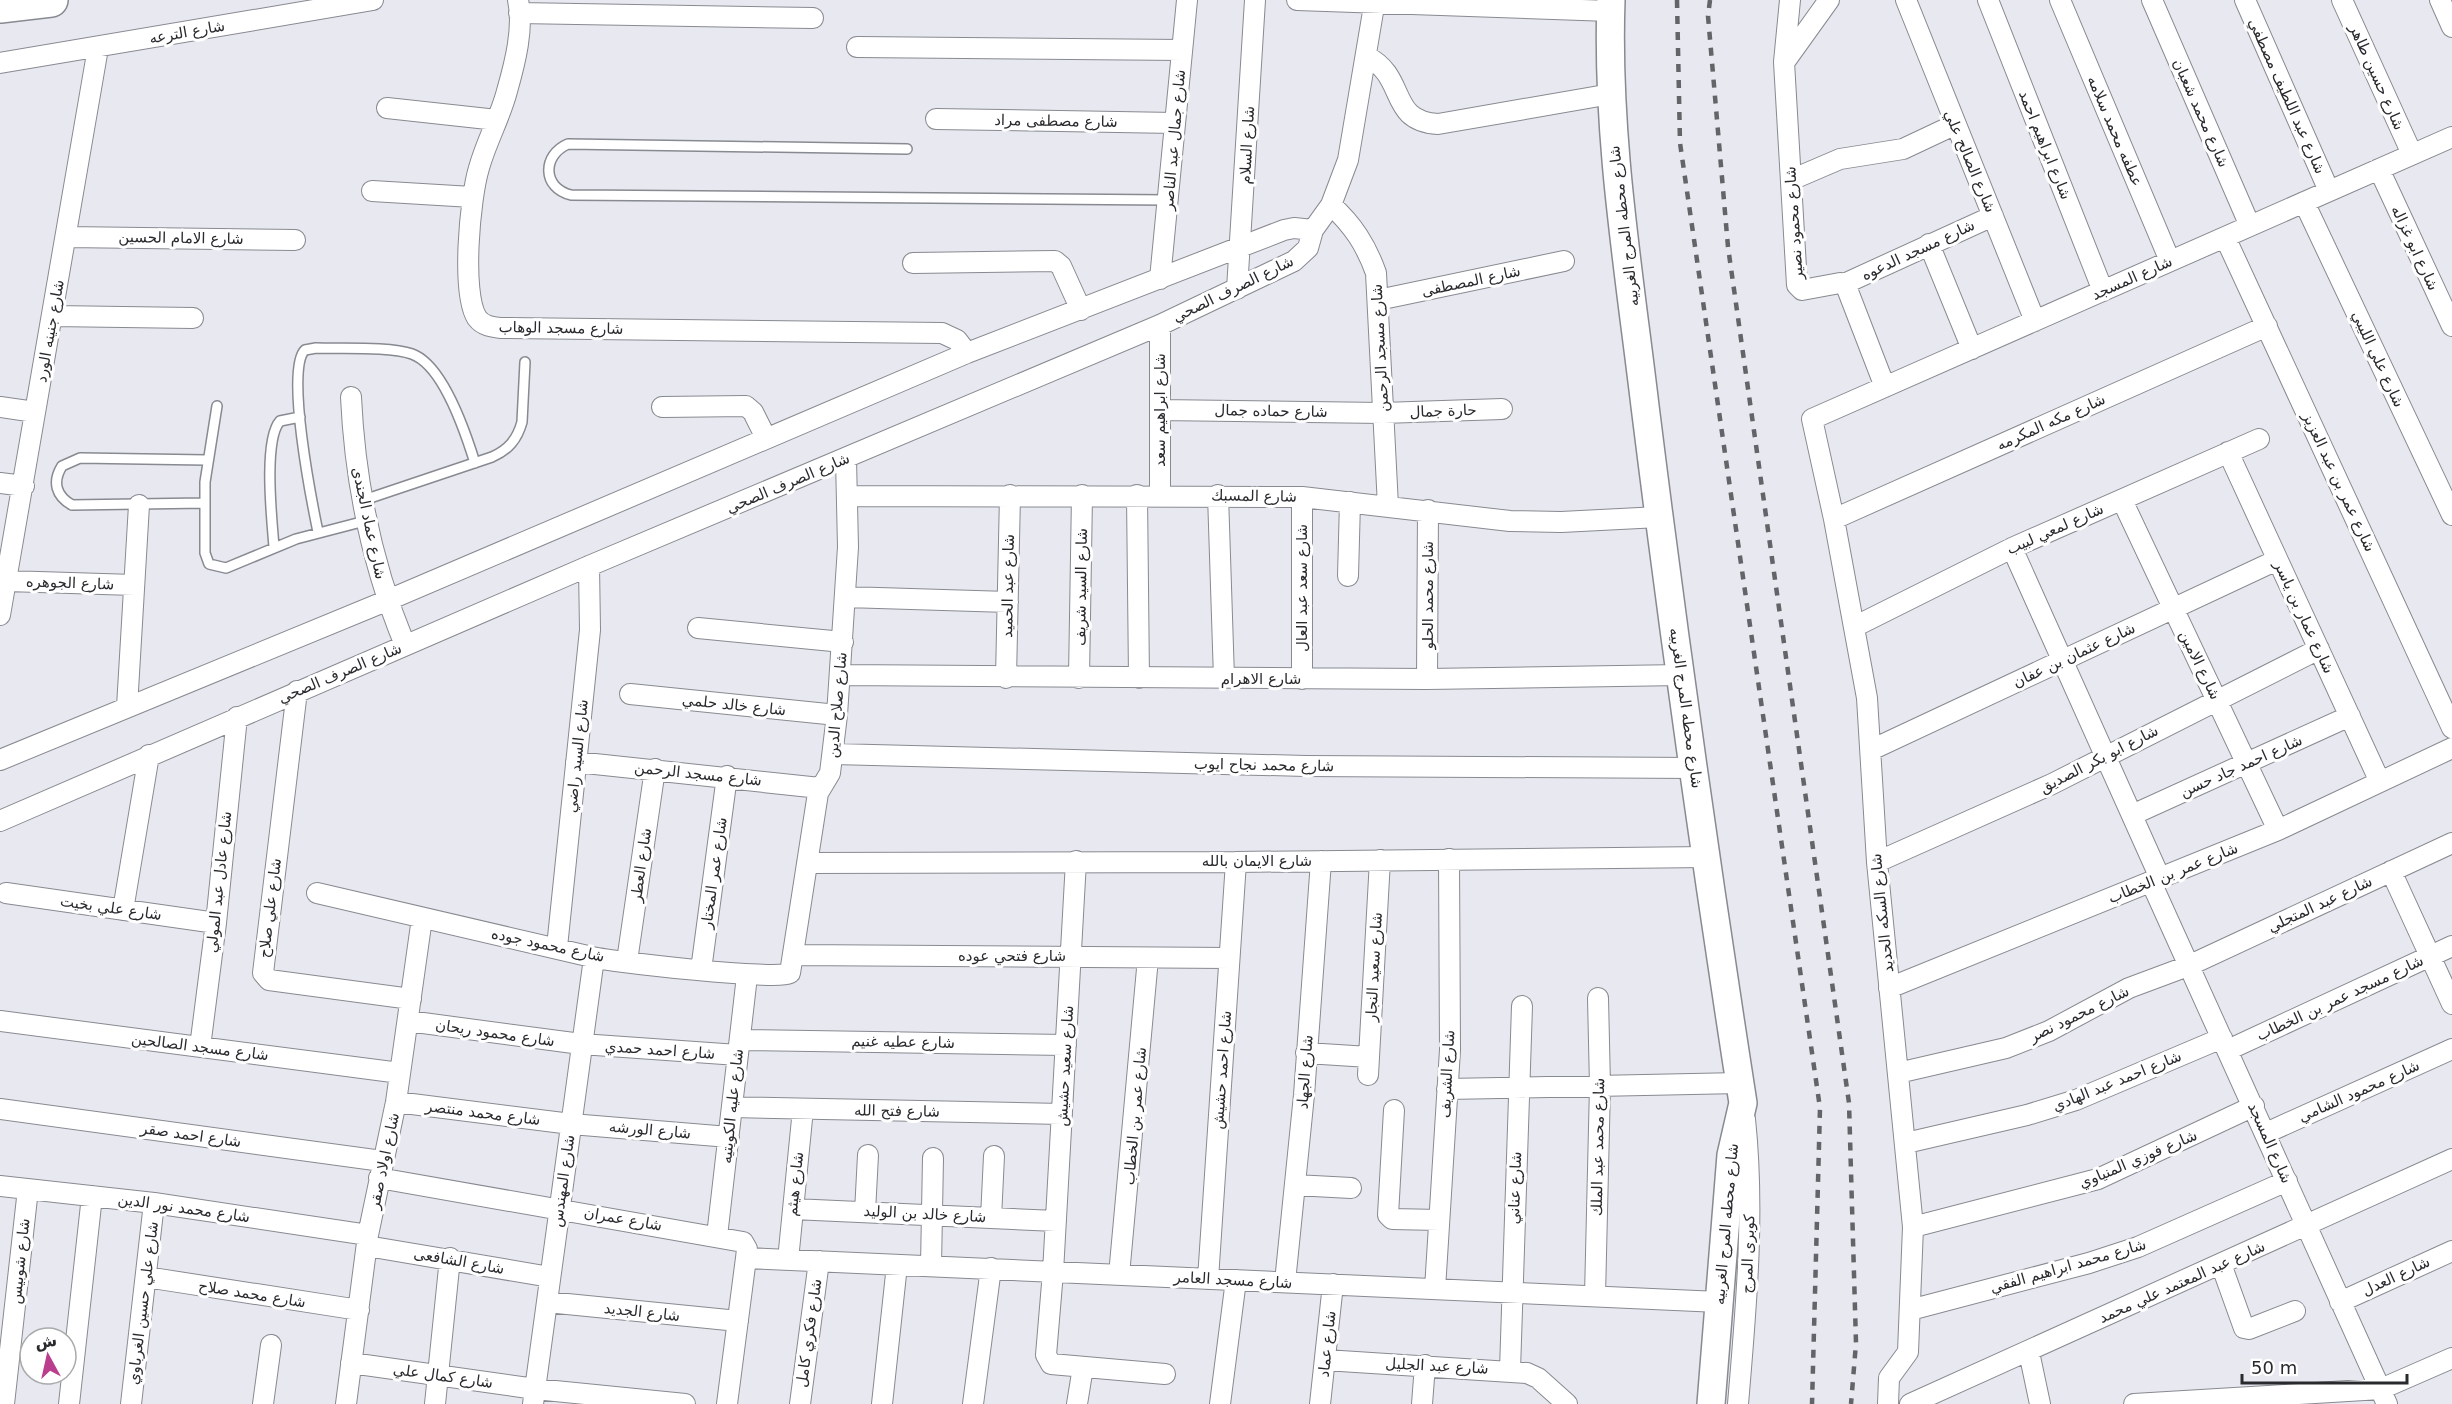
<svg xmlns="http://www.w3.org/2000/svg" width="2452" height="1404" font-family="'DejaVu Sans',Cairo,sans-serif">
	<rect width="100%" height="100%" fill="#e7e8f0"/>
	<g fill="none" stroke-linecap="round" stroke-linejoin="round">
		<g stroke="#888a91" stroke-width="12">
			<path id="lane" d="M907,149L568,144C542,155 542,188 571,195L1168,200
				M217,406L205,482V553L209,564L226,568L296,539L365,521
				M361,501L492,457C508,450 517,440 522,422L525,362
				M204,503L72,505C56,496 52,482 62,466L80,458L206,460
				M318,532C312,503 285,368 305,350L316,348C341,349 390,346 412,354C443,365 466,434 475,463
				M274,547C272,521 263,440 280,421L300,417"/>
		</g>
		<g stroke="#888a91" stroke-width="22">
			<path id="street" d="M518,0C524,28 515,63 507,91C500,118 486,142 479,168C470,197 461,293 477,318C483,326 492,327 501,328L942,333L957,340L967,353
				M1297,0L1610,11
				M1790,0L1784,62L1797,285L1802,290L1840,283L1846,286L1885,387
				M1906,0L2035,321
				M1988,0L2103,291
				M2060,0L2170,261
				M2152,0L2250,226
				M2245,0L2329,191
				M2342,0L2412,154
				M2440,0L2452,27
				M519,13L813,18
				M857,47L1182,50
				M1366,56C1408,77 1387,121 1438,124L1611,94
				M1786,60L1829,0
				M0,63L373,0
				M387,108L497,120
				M936,119L1175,123
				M2379,169L2452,326
				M1791,180L1840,159L1903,149L1954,125
				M372,191L472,197
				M2304,202L2452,515
				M1331,205C1353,225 1366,245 1376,273L1388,506
				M67,237L295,240
				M2225,237L2452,728
				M1929,244L1972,349
				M913,263L1055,261L1061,266L1081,310
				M1160,279L1187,0
				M1844,284L1993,216
				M1237,289L1255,0
				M1378,300L1564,261
				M53,316L193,318
				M1160,325V495
				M351,397C355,484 372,565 405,645
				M0,407L35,412
				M662,407L746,406L753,412L766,438
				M1160,410L1383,413L1502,409
				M2228,452L2380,782
				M0,483L24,486
				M1137,495L1139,678
				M1218,495L1224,678
				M847,496L1302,497L1510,521L1561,522L1659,517
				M1302,497V679
				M2122,500L2278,830
				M1834,519L2267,326
				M2012,548L2160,878
				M1348,576L1350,502
				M7,581L134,585
				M846,597L1008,602
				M0,615L98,48
				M1854,627L2012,548L2259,439
				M698,628L843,642
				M840,675L1427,679L1682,675
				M1006,678L1010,495
				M1079,678L1082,495
				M1427,679L1428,510
				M297,691L263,973L269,980L411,999
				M630,694L837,715
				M127,707L139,505
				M1871,750L2277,560
				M834,754L1306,766L1695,768
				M0,760L386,601L967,353L1284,230L1294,228L1313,230
				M576,762L820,788
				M2132,815L2350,716
				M0,821L589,566L1160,325L1294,261L1308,248L1313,230L1331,205L1348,160L1375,0
				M1076,861L1053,1272L1046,1355L1051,1364L1165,1374
				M1877,862L2052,784L2319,649
				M807,863L1236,862L1708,857
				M2391,871L2452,1004
				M2151,882L2387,1404
				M6,893L216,923
				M317,893C409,915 501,935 592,957C613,962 780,981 790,973L818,793L830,773L837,715L848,547L846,459
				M123,910L149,755
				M557,947L590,630L589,566
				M794,955L1229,958
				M627,961L655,769
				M701,970L727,776
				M1889,988L2278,830L2452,748
				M0,1021L400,1073
				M408,1021L581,1044L738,1055
				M740,1040L1066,1045
				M200,1047L216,923L237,717
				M2228,1050L2452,946
				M1306,1053L1369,1057
				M1898,1073L2006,1048L2049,1031L2129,988L2188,966L2452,843
				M1368,1075L1380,860
				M1447,1089L1740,1083
				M396,1102L571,1124L729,1137
				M732,1107L1062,1114
				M0,1109L382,1161
				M1394,1110L1388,1215L1392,1219L1439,1220
				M2266,1133L2452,1049
				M1906,1143L2027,1115L2076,1100L2222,1038
				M379,1178L743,1242L747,1249L746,1258L727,1404
				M1295,1185L1351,1188
				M0,1186L154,1203L368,1235
				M793,1209L1056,1221
				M865,1212L868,1155
				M991,1218L994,1156
				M1913,1227L2098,1179L2254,1106
				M717,1236L747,976
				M367,1246L550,1277
				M746,1258L1719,1302
				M788,1260L803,1109
				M2221,1264L2244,1328L2249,1329L2295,1311
				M931,1266L933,1158
				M1119,1275L1148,958
				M146,1277L359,1310
				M1208,1279L1236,862
				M1285,1282L1304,1095L1321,861
				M1435,1289L1450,1050L1449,859
				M1595,1296L1600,1086L1598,998
				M547,1302L738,1321
				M2340,1302L2452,1251
				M1910,1310L2089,1263L2138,1247L2287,1181
				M2029,1352L2040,1404
				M1325,1360L1527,1373L1538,1378L1567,1404
				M351,1363L535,1389L685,1404
				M1510,1370L1522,1006
				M4,1404L28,1189
				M69,1404L92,1196
				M131,1404L154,1203
				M263,1404L271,1345
				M346,1404L368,1235L396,1102L422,918
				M435,1404L450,1258
				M533,1404L594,958
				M800,1404L819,1261
				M882,1404L897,1265
				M973,1404L991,1268
				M1077,1404L1083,1367
				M1220,1404L1236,1280
				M1320,1404L1333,1284
				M1422,1404L1425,1365
				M1738,1404C1746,1309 1755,1214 1745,1119
				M1888,1404L1889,1378L1908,1352L1913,1227L1877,862L1867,698L1834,519L1812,419L2452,137
				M1910,1404L2452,1159
				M2134,1404L2381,1389L2452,1358"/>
		</g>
		<g stroke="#888a91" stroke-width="30">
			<path id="secondary" d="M1611,0C1606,136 1629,271 1645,406C1674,639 1707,872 1743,1103L1731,1155L1711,1404"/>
		</g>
		<g stroke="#888a91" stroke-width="36">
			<path id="highway" d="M0,6L51,0"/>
		</g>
		<use href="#lane" stroke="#fff" stroke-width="9"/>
		<use href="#street" stroke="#fff" stroke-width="20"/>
		<use href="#secondary" stroke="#fff" stroke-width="27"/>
		<use href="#highway" stroke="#fff" stroke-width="33"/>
		<path stroke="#636468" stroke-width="4.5" stroke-dasharray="8 8" stroke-linecap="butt" d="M1677,0L1680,143L1820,1108L1812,1404
			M1710,0L1708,16L1728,247L1849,1103L1856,1343L1851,1404"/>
	</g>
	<g text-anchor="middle" stroke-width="6" stroke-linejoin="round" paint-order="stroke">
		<g font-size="15" fill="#292a2d" stroke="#fff">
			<text transform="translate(187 32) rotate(-10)" y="5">شارع الترعه</text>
			<text transform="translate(2377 77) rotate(66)" y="5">شارع حسين طاهر</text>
			<text transform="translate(2287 96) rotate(66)" y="5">شارع عبد اللطيف مصطفي</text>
			<text transform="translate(2201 113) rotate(66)" y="5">شارع محمد شعبان</text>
			<text transform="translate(1056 121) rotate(1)" y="5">شارع مصطفى مراد</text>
			<text transform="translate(2115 131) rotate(67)" y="5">عطفه محمد سلامه</text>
			<text transform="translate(1174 140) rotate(-85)" y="5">شارع جمال عبد الناصر</text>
			<text transform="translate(1247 145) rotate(-87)" y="5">شارع السلام</text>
			<text transform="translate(2045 145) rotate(68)" y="5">شارع ابراهيم احمد</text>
			<text transform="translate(1970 161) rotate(67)" y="5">شارع الصالح علي</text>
			<text transform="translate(1794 223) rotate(-94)" y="5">شارع محمود نصير</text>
			<text transform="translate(1624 226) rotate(-97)" y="5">شارع محطه المرج الغربيه</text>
			<text transform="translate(181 238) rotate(1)" y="5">شارع الامام الحسين</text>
			<text transform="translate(2415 248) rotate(65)" y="5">شارع ابو غزاله</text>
			<text transform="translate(1918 250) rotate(-25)" y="5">شارع مسجد الدعوه</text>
			<text transform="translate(2132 278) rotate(-24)" y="5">شارع المسجد</text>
			<text transform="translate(1471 281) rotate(-12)" y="5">شارع المصطفى</text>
			<text transform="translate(1233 289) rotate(-26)" y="5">شارع الصرف الصحي</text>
			<text transform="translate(561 328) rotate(1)" y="5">شارع مسجد الوهاب</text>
			<text transform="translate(50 331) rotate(-80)" y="5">شارع جنينه الورد</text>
			<text transform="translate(1380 348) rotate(-93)" y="5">شارع مسجد الرحمن</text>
			<text transform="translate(2378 359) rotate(65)" y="5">شارع علي الليبي</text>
			<text transform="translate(1160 410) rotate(-90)" y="5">شارع ابراهيم سعد</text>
			<text transform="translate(1271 411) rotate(1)" y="5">شارع حماده جمال</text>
			<text transform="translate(1443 411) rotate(-2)" y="5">حارة جمال</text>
			<text transform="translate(2051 422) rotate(-24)" y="5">شارع مكه المكرمه</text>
			<text transform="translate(2339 482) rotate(65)" y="5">شارع عمر بن عبد العزيز</text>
			<text transform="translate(788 483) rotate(-23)" y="5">شارع الصرف الصحي</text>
			<text transform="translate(1254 496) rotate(1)" y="5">شارع المسبك</text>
			<text transform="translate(369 523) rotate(78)" y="5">شارع عماد الجندى</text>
			<text transform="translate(2055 529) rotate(-24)" y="5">شارع لمعي لبيب</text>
			<text transform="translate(70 583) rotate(2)" y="5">شارع الجوهره</text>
			<text transform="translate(1008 586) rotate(-89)" y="5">شارع عبد الحميد</text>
			<text transform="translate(1081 587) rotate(-89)" y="5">شارع السيد شريف</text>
			<text transform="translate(1302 588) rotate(-90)" y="5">شارع سعد عبد العال</text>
			<text transform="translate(1428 595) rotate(-90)" y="5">شارع محمد الحلو</text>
			<text transform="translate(2304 617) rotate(65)" y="5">شارع عمار بن ياسر</text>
			<text transform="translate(2074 655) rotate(-25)" y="5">شارع عثمان بن عفان</text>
			<text transform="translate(2200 665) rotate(64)" y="5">شارع الامين</text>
			<text transform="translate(340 673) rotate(-23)" y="5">شارع الصرف الصحي</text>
			<text x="1261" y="684">شارع الاهرام</text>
			<text transform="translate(734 705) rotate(6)" y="5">شارع خالد حلمي</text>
			<text transform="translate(837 705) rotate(-85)" y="5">شارع صلاح الدين</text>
			<text transform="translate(1686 708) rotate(82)" y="5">شارع محطه المرج الغربيه</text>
			<text transform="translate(577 756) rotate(-84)" y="5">شارع السيد راضي</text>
			<text transform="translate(2099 759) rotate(-27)" y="5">شارع ابو بكر الصديق</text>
			<text transform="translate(1264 765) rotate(1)" y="5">شارع محمد نجاح ايوب</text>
			<text transform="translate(2241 766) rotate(-24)" y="5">شارع احمد جاد حسن</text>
			<text transform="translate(698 774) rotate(6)" y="5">شارع مسجد الرحمن</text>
			<text x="1257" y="866">شارع الايمان بالله</text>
			<text transform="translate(641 865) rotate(-82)" y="5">شارع العطر</text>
			<text transform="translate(714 873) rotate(-82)" y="5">شارع عمر المختار</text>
			<text transform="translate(2173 873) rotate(-22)" y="5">شارع عمر بن الخطاب</text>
			<text transform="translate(219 882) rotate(-84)" y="5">شارع عادل عبد المولي</text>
			<text transform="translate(2320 904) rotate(-25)" y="5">شارع عبد المتجلي</text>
			<text transform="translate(111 908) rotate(8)" y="5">شارع علي بخيت</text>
			<text transform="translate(270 908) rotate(-83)" y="5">شارع علي صلاح</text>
			<text transform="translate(1882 913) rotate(-96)" y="5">شارع السكه الحديد</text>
			<text transform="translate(548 945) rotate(12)" y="5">شارع محمود جوده</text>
			<text x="1012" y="961">شارع فتحي عوده</text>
			<text transform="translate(1374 967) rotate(-87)" y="5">شارع سعيد النجار</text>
			<text transform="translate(2340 998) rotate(-25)" y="5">شارع مسجد عمر بن الخطاب</text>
			<text transform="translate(2079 1014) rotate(-26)" y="5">شارع محمود نصر</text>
			<text transform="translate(495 1033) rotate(8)" y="5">شارع محمود ريحان</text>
			<text transform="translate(903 1042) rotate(1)" y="5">شارع عطيه غنيم</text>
			<text transform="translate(200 1047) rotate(7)" y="5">شارع مسجد الصالحين</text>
			<text transform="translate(660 1050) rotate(4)" y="5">شارع احمد حمدي</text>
			<text transform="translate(1065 1066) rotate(-87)" y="5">شارع سعيد حشيش</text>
			<text transform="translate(1222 1070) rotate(-86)" y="5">شارع احمد حشيش</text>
			<text transform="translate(1305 1072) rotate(-86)" y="5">شارع الجهاد</text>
			<text transform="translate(1447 1074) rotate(-87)" y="5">شارع الشريف</text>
			<text transform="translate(2117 1081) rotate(-22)" y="5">شارع احمد عبد الهادي</text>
			<text transform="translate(2359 1091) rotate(-24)" y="5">شارع محمود الشامي</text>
			<text transform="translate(732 1106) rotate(-84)" y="5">شارع عليه الكويتيه</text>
			<text transform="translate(897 1111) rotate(1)" y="5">شارع فتح الله</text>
			<text transform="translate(483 1113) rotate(7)" y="5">شارع محمد منتصر</text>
			<text transform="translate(1135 1116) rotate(-85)" y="5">شارع عمر بن الخطاب</text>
			<text transform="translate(650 1130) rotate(5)" y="5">شارع الورشه</text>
			<text transform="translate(191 1135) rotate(8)" y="5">شارع احمد صقر</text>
			<text transform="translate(2270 1143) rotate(66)" y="5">شارع المسجد</text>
			<text transform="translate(1598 1147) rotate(-89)" y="5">شارع محمد عبد الملك</text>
			<text transform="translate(2138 1159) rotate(-23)" y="5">شارع فوزي المنياوي</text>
			<text transform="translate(384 1161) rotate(-78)" y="5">شارع اولاد صقر</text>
			<text transform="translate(563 1181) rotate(-82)" y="5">شارع المهندس</text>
			<text transform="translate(795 1184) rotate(-84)" y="5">شارع هيثم</text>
			<text transform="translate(1515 1188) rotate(-88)" y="5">شارع عناني</text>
			<text transform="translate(184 1208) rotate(8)" y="5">شارع محمد نور الدين</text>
			<text transform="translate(925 1214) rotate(3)" y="5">شارع خالد بن الوليد</text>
			<text transform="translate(623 1219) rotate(10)" y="5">شارع عمران</text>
			<text transform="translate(1726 1224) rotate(-85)" y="5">شارع محطه المرج الغربيه</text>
			<text transform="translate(1748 1254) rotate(-88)" y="5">كوبرى المرج</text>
			<text transform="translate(20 1261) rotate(-84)" y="5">شارع شوبيس</text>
			<text transform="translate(459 1261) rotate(10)" y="5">شارع الشافعى</text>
			<text transform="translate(2068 1266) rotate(-16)" y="5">شارع محمد ابراهيم الفقي</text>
			<text transform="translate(2396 1276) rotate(-25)" y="5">شارع العدل</text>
			<text transform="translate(1233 1280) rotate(3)" y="5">شارع مسجد العامر</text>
			<text transform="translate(2182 1282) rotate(-24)" y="5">شارع عبد المعتمد علي محمد</text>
			<text transform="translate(252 1294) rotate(9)" y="5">شارع محمد صلاح</text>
			<text transform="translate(143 1303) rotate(-83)" y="5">شارع علي حسين الغرباوي</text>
			<text transform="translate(642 1312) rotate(6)" y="5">شارع الجديد</text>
			<text transform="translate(809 1333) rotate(-82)" y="5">شارع فكري كامل</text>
			<text transform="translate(1327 1344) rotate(-84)" y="5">شارع عماد</text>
			<text transform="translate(1437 1366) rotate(3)" y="5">شارع عبد الجليل</text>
			<text transform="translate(443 1376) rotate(8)" y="5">شارع كمال علي</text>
		</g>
	</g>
	<g transform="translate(48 1356) rotate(352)"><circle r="28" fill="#ffffff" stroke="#a9aaab" stroke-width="1.5"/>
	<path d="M0-4.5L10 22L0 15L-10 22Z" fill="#ba3e8d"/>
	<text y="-9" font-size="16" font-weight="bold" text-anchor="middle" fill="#292a2d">ش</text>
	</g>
	<path d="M2242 1374v9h165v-9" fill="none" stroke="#292a2d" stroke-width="3"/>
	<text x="2251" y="1374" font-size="18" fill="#292a2d" stroke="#ffffff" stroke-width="4.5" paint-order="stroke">50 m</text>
</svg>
